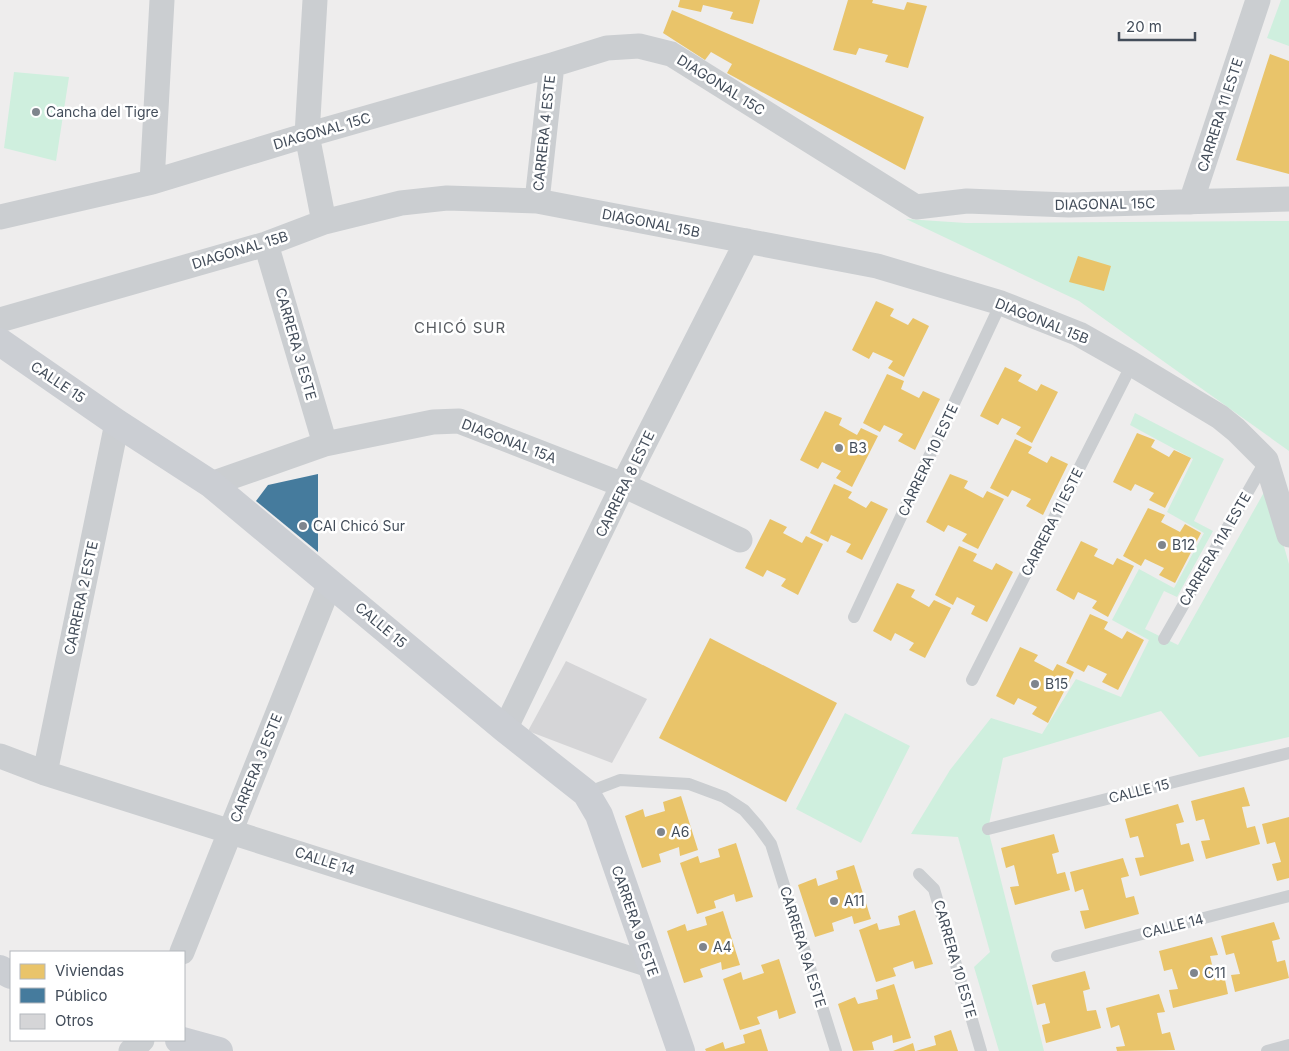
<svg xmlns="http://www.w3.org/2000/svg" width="1289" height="1051" font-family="Inter,sans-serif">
	<rect width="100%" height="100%" fill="#eeeded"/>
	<path fill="#cfefde" d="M1281,0H1289V46L1267,38Z
		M14,72L69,77L56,161L4,148Z
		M906,219L966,223L1289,221V451L1079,301Z
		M1135,413L1224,459L1194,521L1213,531L1177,597L1164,591L1145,629L1178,645L1267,487L1289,564V737L1199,757L1161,711L1003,758L988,829L1044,1051H999L974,967L990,952L958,837L911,834L950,770L991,718L1042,734L1076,679L1121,697L1149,640L1112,620L1139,569L1174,588L1204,533L1167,512L1193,459L1130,425Z
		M845,713L910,746L861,843L796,809Z"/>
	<path fill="#e9c46a" d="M680,0H760L753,24L730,19L733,12L703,5L701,12L678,7Z
		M848,0H873L872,3L904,10L907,2L927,6L908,68L885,62L888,55L859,48L856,55L833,50Z
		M672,10L924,117L905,170L727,73L732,64L711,52L705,60L663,33Z
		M1270,54L1289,61V174L1236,160Z
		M1078,256L1111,266L1104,291L1069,282Z
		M876,301L894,309L890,316L908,325L913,318L929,326L904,377L888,368L893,361L873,352L869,359L852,350Z
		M1005,367L1022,375L1018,381L1037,391L1041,384L1058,392L1032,443L1016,434L1021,427L1002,418L998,425L980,416Z
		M887,374L904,381L901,389L919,398L923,391L940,399L915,450L898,441L903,434L884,425L880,432L863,423Z
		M825,411L842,418L839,425L857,435L861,428L878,436L852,487L836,478L841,471L822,462L818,469L800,460Z
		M1137,433L1155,440L1151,447L1169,457L1174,450L1191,458L1165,508L1149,500L1154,493L1135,484L1131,491L1113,482Z
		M1015,439L1032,447L1028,453L1047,463L1051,456L1068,464L1043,515L1026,506L1031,499L1012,490L1008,497L990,488Z
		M950,474L968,481L964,488L983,498L987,491L1004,499L978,549L962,541L967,534L948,525L944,532L926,522Z
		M834,484L852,492L848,498L866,508L871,501L888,509L862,560L846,552L851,544L831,535L828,542L810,533Z
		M1148,508L1165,515L1161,522L1180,532L1185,524L1201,533L1175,583L1159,575L1164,568L1145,559L1141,566L1123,556Z
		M770,519L787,527L783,533L802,543L806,536L823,544L798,595L781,586L786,579L767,570L763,577L745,568Z
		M1081,541L1098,549L1094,556L1113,565L1117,558L1134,566L1108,617L1092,608L1097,601L1078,592L1074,600L1056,590Z
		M959,546L977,554L973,561L992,570L996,563L1013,572L987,622L971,614L975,606L957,597L953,605L935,595Z
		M897,583L915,590L911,597L929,607L934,600L951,608L925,658L909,650L914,643L895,633L891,641L873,631Z
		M1090,614L1108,622L1104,629L1122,639L1127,631L1144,640L1118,690L1102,682L1107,674L1088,665L1084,672L1066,663Z
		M710,638L837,703L786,802L659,738Z
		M1020,647L1038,655L1034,661L1053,671L1057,664L1074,672L1048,723L1032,714L1037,707L1018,698L1014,705L996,696Z
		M1244,787L1250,806L1242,807L1247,828L1255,826L1260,844L1206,859L1201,841L1210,840L1204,819L1196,821L1191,801Z
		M681,796L698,850L680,856L679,847L659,854L661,862L642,868L625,816L643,809L645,817L665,811L663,802Z
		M1178,804L1184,822L1176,824L1181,845L1189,843L1194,861L1140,876L1135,858L1144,857L1138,836L1130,838L1125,819Z
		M1289,817V878L1277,881L1272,864L1281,862L1275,842L1267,844L1262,824Z
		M1054,834L1059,852L1052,854L1057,874L1065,872L1070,890L1015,905L1010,887L1019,886L1014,865L1006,868L1001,848Z
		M736,843L753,897L736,902L734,894L714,901L716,908L697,914L680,863L698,856L700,863L720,857L718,849Z
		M1123,858L1129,876L1121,878L1126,898L1134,896L1139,914L1085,929L1080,911L1089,910L1083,889L1075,892L1070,872Z
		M854,865L871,919L854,924L852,916L832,923L834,931L815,937L798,885L816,878L818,886L838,879L836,871Z
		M915,910L933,964L915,969L913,961L893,968L896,976L876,982L859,930L877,923L879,930L900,925L898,916Z
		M723,911L740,965L722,970L721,962L700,969L703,977L684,983L667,931L685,924L687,931L707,925L705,917Z
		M1274,922L1280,939L1272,941L1277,962L1285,960L1289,978L1235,992L1231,975L1240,974L1234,953L1226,955L1221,936Z
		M1212,937L1218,955L1210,956L1215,977L1224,975L1228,994L1173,1008L1169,990L1178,989L1172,969L1164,971L1159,951Z
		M779,959L796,1013L779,1019L777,1010L757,1017L760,1024L740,1030L723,979L741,972L743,980L764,973L761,965Z
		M1085,971L1090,989L1083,991L1087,1011L1096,1010L1101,1028L1046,1043L1042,1025L1050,1023L1045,1003L1037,1005L1032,985Z
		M894,984L911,1038L893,1043L892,1035L872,1042L874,1050L853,1051L838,1004L855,997L858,1004L878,999L876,990Z
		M1159,994L1165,1012L1157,1013L1162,1034L1170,1032L1175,1050L1117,1051L1116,1047L1125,1046L1119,1025L1111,1028L1106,1008Z
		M761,1029L768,1051H706L705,1049L723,1042L725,1049L745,1043L743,1035Z
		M951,1030L958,1051H916L936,1045L934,1036Z
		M913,1043L915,1051H893Z"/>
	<path fill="#457b9d" d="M318,474V552L256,501L268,485Z"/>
	<path fill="#d5d5d7" d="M566,661L647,699L612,763L528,731Z"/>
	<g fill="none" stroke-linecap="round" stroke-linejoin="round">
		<path stroke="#cbced1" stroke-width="12" d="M854,617L1001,303
			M1164,639L1266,460
			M972,680L1132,364
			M586,793L620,780L689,784L724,797L744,810L758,826L771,844L836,1051
			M988,829L1289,753
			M919,874L934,889L981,1051
			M1057,956L1289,896
			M1267,1051L1289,1045"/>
		<path stroke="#cbced1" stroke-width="25" d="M315,0L307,135L324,222
			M152,182L162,0
			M537,201L552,65
			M1191,202L1258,0
			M0,217L152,182L307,135L552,65L607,48L639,46L671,54L916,207L967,201L1069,205L1289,199
			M266,244L325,444
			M0,320L266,244L324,222L401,203L447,198L537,201L877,266L1001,303L1079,334L1132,364L1220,417L1236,430L1266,460L1289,535
			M211,484L325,444L433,422L459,421L623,485L740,540
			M505,729L623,485L747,241
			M0,756L45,773L650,965
			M45,773L117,423
			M182,952L330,583
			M131,1051L142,1040"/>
		<path stroke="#cbced3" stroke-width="28" d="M0,342L117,423L211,484L505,729L586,793L599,815L681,1051
			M0,969L11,975
			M179,1040L219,1051"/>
	</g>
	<g fill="#7f858d" stroke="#fff" stroke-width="2">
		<circle cx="36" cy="112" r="5"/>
		<circle cx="839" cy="448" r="5"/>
		<circle cx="303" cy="526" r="5"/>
		<circle cx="1162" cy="545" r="5"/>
		<circle cx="1035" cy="684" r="5"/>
		<circle cx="661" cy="832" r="5"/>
		<circle cx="834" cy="901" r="5"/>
		<circle cx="703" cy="947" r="5"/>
		<circle cx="1194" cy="973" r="5"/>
	</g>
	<g text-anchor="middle" stroke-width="5" stroke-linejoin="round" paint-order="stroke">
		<g font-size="14" fill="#434d5a" stroke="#fff">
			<text transform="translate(721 85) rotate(32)" y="5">DIAGONAL 15C</text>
			<text transform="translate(1220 115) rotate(-72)" y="5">CARRERA 11 ESTE</text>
			<text transform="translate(322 131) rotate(-16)" y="5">DIAGONAL 15C</text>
			<text transform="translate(544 133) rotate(-84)" y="5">CARRERA 4 ESTE</text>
			<text transform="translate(1105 204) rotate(-1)" y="5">DIAGONAL 15C</text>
			<text transform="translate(651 223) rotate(11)" y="5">DIAGONAL 15B</text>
			<text transform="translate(240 250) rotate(-17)" y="5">DIAGONAL 15B</text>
			<text transform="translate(1042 321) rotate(22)" y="5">DIAGONAL 15B</text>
			<text transform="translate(296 344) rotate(74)" y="5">CARRERA 3 ESTE</text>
			<text transform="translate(58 382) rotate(34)" y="5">CALLE 15</text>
			<text transform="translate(509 441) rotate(21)" y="5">DIAGONAL 15A</text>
			<text transform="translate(928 460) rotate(-65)" y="5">CARRERA 10 ESTE</text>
			<text transform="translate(625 484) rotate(-64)" y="5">CARRERA 8 ESTE</text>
			<text transform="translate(1052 522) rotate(-63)" y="5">CARRERA 11 ESTE</text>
			<text transform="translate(1215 549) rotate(-60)" y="5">CARRERA 11A ESTE</text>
			<text transform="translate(81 598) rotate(-78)" y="5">CARRERA 2 ESTE</text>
			<text transform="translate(381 625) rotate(40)" y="5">CALLE 15</text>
			<text transform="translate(256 768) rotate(-68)" y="5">CARRERA 3 ESTE</text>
			<text transform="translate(1139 791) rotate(-14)" y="5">CALLE 15</text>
			<text transform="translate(325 861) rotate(18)" y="5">CALLE 14</text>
			<text transform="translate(635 921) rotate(71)" y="5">CARRERA 9 ESTE</text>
			<text transform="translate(1173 926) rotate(-14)" y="5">CALLE 14</text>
			<text transform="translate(803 947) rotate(73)" y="5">CARRERA 9A ESTE</text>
			<text transform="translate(955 959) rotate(74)" y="5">CARRERA 10 ESTE</text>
		</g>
		<g font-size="14" fill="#434d5a" stroke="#fff" text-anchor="start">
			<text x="46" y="117">Cancha del Tigre</text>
			<text x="849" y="453">B3</text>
			<text x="313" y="531">CAI Chicó Sur</text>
			<text x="1172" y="550">B12</text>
			<text x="1045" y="689">B15</text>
			<text x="671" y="837">A6</text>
			<text x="844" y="906">A11</text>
			<text x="713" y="952">A4</text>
			<text x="1204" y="978">C11</text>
		</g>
		<g font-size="15" letter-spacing="1" fill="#585c61" stroke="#fff">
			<text x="460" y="333">CHICÓ SUR</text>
		</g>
	</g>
	<rect x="10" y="951" width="175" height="90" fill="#ffffff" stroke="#b4b8bd"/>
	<rect x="20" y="964" width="25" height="15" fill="#e9c46a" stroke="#b4b8bd"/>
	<text x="55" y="976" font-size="15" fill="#434d5a">Viviendas</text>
	<rect x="20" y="988" width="25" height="15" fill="#457b9d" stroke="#b4b8bd"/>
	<text x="55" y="1001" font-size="15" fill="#434d5a">Público</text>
	<rect x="20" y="1014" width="25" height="15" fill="#d5d5d7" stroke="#b4b8bd"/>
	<text x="55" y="1026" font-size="15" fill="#434d5a">Otros</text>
	<path d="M1119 32v8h76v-8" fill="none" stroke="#434d5a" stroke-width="2.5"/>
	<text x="1126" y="32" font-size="15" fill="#434d5a" stroke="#ffffff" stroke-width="4" paint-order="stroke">20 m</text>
</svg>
